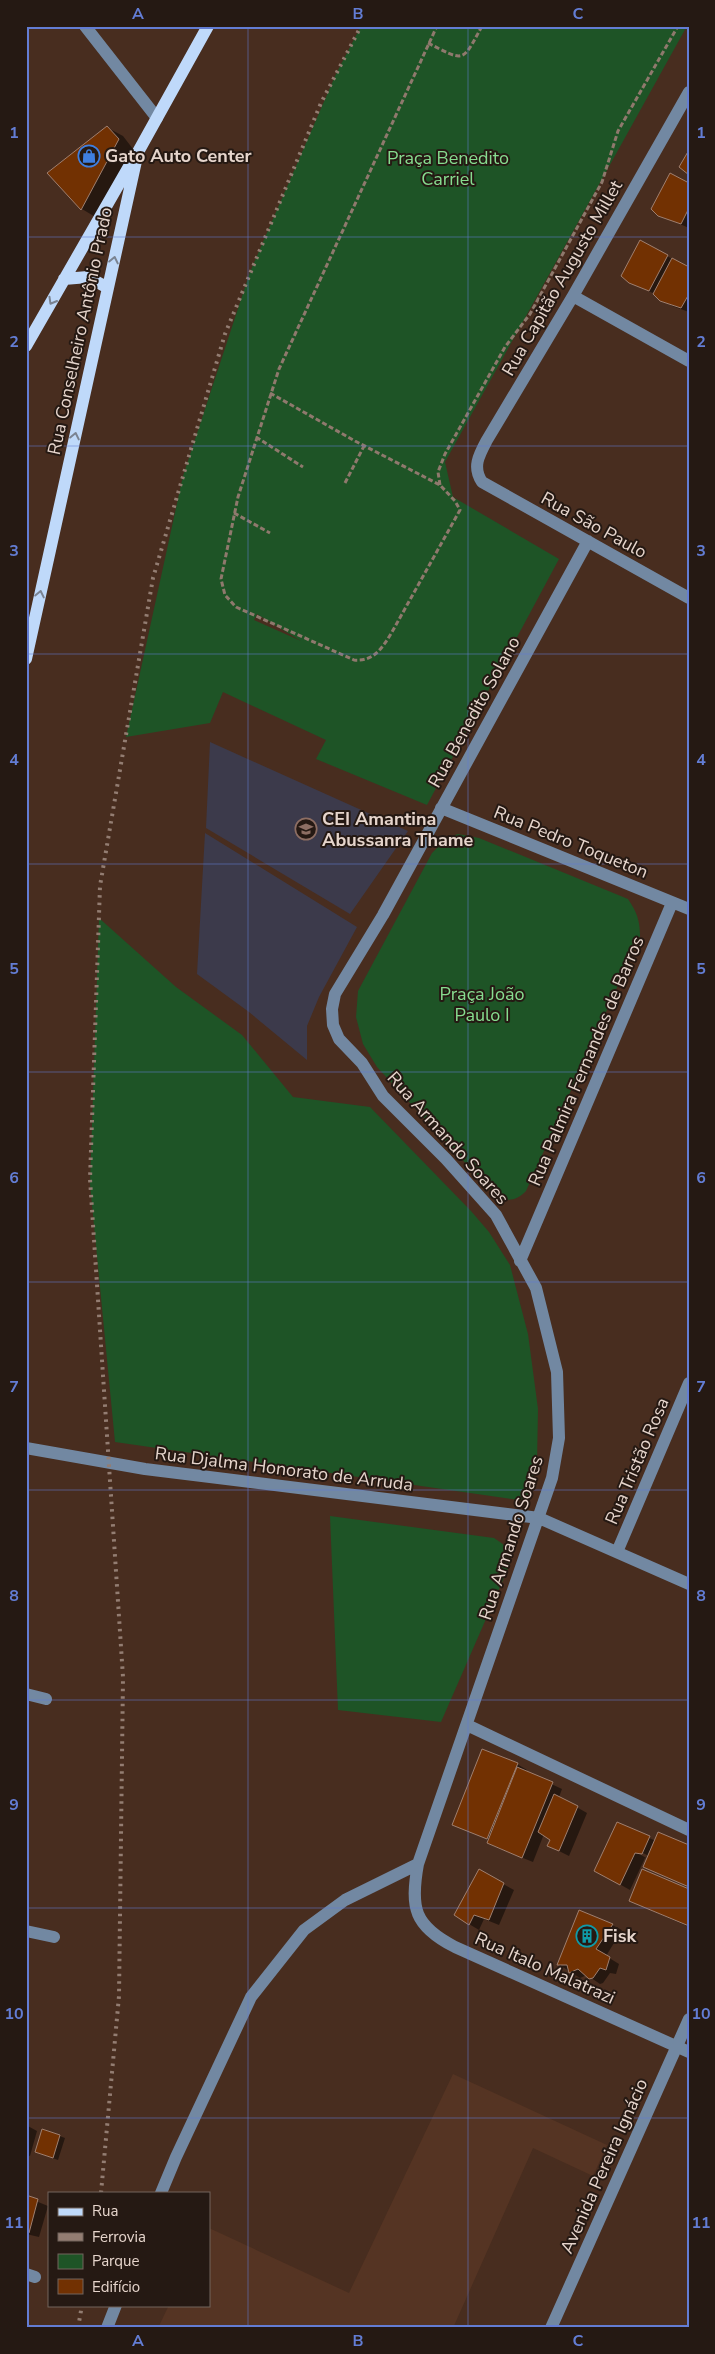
<svg xmlns="http://www.w3.org/2000/svg" width="715" height="2354" font-family="'Nunito Sans',sans-serif">
	<rect width="100%" height="100%" fill="#482d1f"/>
	<path fill="#553423" d="M453,2074L607,2145L593,2176L533,2148L453,2328H158L169,2305H209V2228L349,2293Z"/>
	<path fill="#3c3a4b" d="M210,742L408,831L350,914L206,828Z
		M205,833L357,927L319,997L307,1026V1060L249,1012L197,974Z"/>
	<path fill="#1e5426" fill-rule="evenodd" d="M361,26H687L445,462L453,497L559,559L427,805L316,759L326,740L223,692L210,723L126,737L183,476L250,272L336,74ZM257,614L301,641L254,620Z
		M458,834L479,838L628,899C637,912 640,921 640,936L526,1191C516,1202 503,1203 492,1192L377,1067L363,1044L356,1017L358,991L432,853L447,838Z
		M99,918L176,987L242,1035L293,1097L370,1107L471,1211L489,1232L510,1265L528,1334L538,1409L537,1463L526,1501L115,1442L90,1184Z
		M330,1516L494,1538C505,1545 511,1549 510,1564L441,1722L338,1710Z"/>
	<path fill="#0007" d="M108,128L123,136L133,149L97,218L82,209L49,174Z
		M689,185V228L659,215Z
		M641,242L689,268V312L672,306L655,294L629,282Z
		M517,1764L527,1770L526,1772L562,1789L559,1797L587,1813L569,1856L549,1846L552,1840L544,1834L533,1862L498,1848L488,1843L489,1840L453,1824Z
		M618,1824L656,1841L649,1856L637,1850L636,1852L648,1859L645,1858L630,1890L596,1871Z
		M479,1871L514,1890L499,1925L484,1919L479,1930L469,1924Z
		M689,1890V1927L630,1901Z
		M612,1925L622,1930L606,1956L619,1964L616,1974L610,1973L603,1983L600,1984L587,1975L580,1978L558,1964Z
		M26,2125L37,2131L30,2156L26,2155Z
		M43,2130L65,2138L58,2160L36,2152Z
		M26,2197L48,2206L39,2237L26,2234Z"/>
	<path fill="#723102" stroke="#9f7f6f" d="M107,126L119,139L81,210L47,173Z
		M689,150V175L679,167Z
		M670,173L689,183V208L681,224L658,216L651,209Z
		M640,240L668,255L649,291L629,283L621,276Z
		M672,258L689,267V294L681,308L660,301L653,294Z
		M482,1749L518,1763L487,1839L452,1825Z
		M517,1767L553,1782L522,1858L487,1843Z
		M554,1794L578,1806L559,1851L547,1846L550,1840L538,1832Z
		M617,1822L650,1836L642,1854L635,1853L620,1885L594,1871Z
		M658,1832L689,1845V1887L643,1867Z
		M479,1869L504,1883L489,1920L474,1915L469,1925L454,1915Z
		M642,1869L689,1889V1926L629,1901Z
		M579,1910L613,1924L596,1949L610,1957L606,1970L600,1968L593,1978L589,1979L578,1969L569,1973L567,1965H557Z
		M42,2129L60,2135L53,2158L35,2152Z
		M26,2195L38,2199L29,2233L26,2232Z"/>
	<g fill="none" stroke-linecap="round" stroke-linejoin="round">
		<path stroke="#8f796d" stroke-width="3" stroke-dasharray="5 2.5" stroke-linecap="butt" d="M428,43C465,62 462,63 482,26
			M270,393L355,441L440,485L455,501L460,510L392,632C383,647 374,662 354,660L236,607L225,595L221,579L238,497L279,369L437,26
			M256,437L303,467
			M345,483L364,446
			M440,485L438,472L445,454L505,347L530,314L602,182L618,131L678,26
			M234,513L270,533"/>
		<path stroke="#7288a2" stroke-width="12" d="M85,26L157,118
			M689,92L573,296L487,440C479,455 472,467 482,482L689,598
			M573,296L689,361
			M588,541L383,915L335,994L332,1009L333,1025L339,1039L362,1063L383,1096L446,1159L496,1215L536,1288L557,1372L559,1438L552,1478L418,1864C410,1908 414,1926 455,1947L689,2052
			M441,808L689,909
			M520,1261L672,903
			M26,1448L145,1469L539,1518L689,1584
			M617,1552L689,1383
			M26,1694L46,1699
			M467,1725L689,1830
			M26,1931L54,1937
			M161,2193L176,2157L251,1997L304,1930L345,1900L418,1864
			M26,2274L35,2277
			M107,2328L116,2305
			M551,2328L689,2019"/>
		<path stroke="#bfd9fa" stroke-width="12" d="M64,279L88,277L108,288
			M26,346L131,163
			M26,659L138,152L208,26"/>
		<path stroke="#937d72" stroke-width="4" stroke-dasharray="2.5 5" stroke-linecap="butt" d="M101,2193L119,1996L123,1677L90,1179L100,886L153,578L225,334L321,103L361,26
			M78,2328L82,2305"/>
	</g>
	<defs><path id="oneway-chevron" d="M-2-3.5L2.5 0L-2 3.5" fill="none" stroke-width="1.6" stroke-linecap="round" stroke-linejoin="round" transform="scale(1.25)"/></defs>
	<g stroke="#7a8392">
		<use href="#oneway-chevron" transform="translate(114 260) rotate(-78)"/>
		<use href="#oneway-chevron" transform="translate(52 301) rotate(120)"/>
		<use href="#oneway-chevron" transform="translate(75 436) rotate(-78)"/>
		<use href="#oneway-chevron" transform="translate(40 594) rotate(-78)"/>
	</g>
	<path fill="none" stroke="#637dd4" stroke-width="1" stroke-opacity="0.55" d="M248,26V2328M468,26V2328M26,237H689M26,446H689M26,654H689M26,864H689M26,1072H689M26,1282H689M26,1490H689M26,1700H689M26,1908H689M26,2118H689"/>
	<defs>
		<g id="shop-ring" transform="scale(1.125)"><circle r="9.5" fill="#251913" stroke="#3f7fe0" stroke-width="1.5"/><path d="M-5-2.5h2.3a2.7 3.5 0 0 1 5.4 0H5L5.5 6h-11ZM-1.5-2.5h3a1.5 2.3 0 0 0-3 0Z" fill="#3f7fe0"/></g>
		<g id="school-ring" transform="scale(1.125)"><circle r="9.5" fill="#251913" stroke="#8d6e63" stroke-width="1.5"/><path d="M0-5L7-2L0 1L-7-2ZM-4 1L0 2.5L4 1V4Q0 6-4 4Z" fill="#8d6e63"/></g>
		<g id="building-ring" transform="scale(1.125)"><circle r="9.5" fill="#251913" stroke="#0f9aa8" stroke-width="1.5"/><path d="M-4-6H4V6H1V3H-1V6H-4ZM-2.5-4.3h1.7v1.8h-1.7ZM.8-4.3h1.7v1.8H.8ZM-2.5-1h1.7V.8h-1.7ZM.8-1h1.7V.8H.8Z" fill="#0f9aa8"/></g>
	</defs>
	<g fill-rule="evenodd">
		<use href="#shop-ring" x="89" y="156"/>
		<use href="#school-ring" x="306" y="829"/>
		<use href="#building-ring" x="587" y="1936"/>
	</g>
	<g text-anchor="middle" stroke-width="4" stroke-linejoin="round" paint-order="stroke">
		<g font-size="18" font-weight="bold" fill="#e6d5cc" stroke="#251913" text-anchor="start">
			<text x="105" y="162">Gato Auto Center</text>
			<text x="322" y="825">CEI Amantina<tspan x="322" dy="21">Abussanra Thame</tspan></text>
			<text x="603" y="1942">Fisk</text>
		</g>
		<g font-size="18" fill="#87dc8f" stroke="#251913">
			<text x="448" y="164">Praça Benedito<tspan x="448" dy="21">Carriel</tspan></text>
			<text x="482" y="1000">Praça João<tspan x="482" dy="21">Paulo I</tspan></text>
		</g>
		<g font-size="18" fill="#e6d5cc" stroke="#251913">
			<text transform="translate(562 278) rotate(-60)" y="6">Rua Capitão Augusto Millet</text>
			<text transform="translate(80 331) rotate(-78)" y="6">Rua Conselheiro Antônio Prado</text>
			<text transform="translate(594 525) rotate(29)" y="6">Rua São Paulo</text>
			<text transform="translate(474 712) rotate(-61)" y="6">Rua Benedito Solano</text>
			<text transform="translate(571 842) rotate(22)" y="6">Rua Pedro Toqueton</text>
			<text transform="translate(586 1061) rotate(-67)" y="6">Rua Palmira Fernandes de Barros</text>
			<text transform="translate(448 1138) rotate(48)" y="6">Rua Armando Soares</text>
			<text transform="translate(637 1461) rotate(-67)" y="6">Rua Tristão Rosa</text>
			<text transform="translate(284 1469) rotate(7)" y="6">Rua Djalma Honorato de Arruda</text>
			<text transform="translate(511 1538) rotate(-72)" y="6">Rua Armando Soares</text>
			<text transform="translate(545 1968) rotate(24)" y="6">Rua Italo Malatrazi</text>
			<text transform="translate(604 2166) rotate(-66)" y="6">Avenida Pereira Ignácio</text>
		</g>
	</g>
	<rect width="715" height="2354" fill="none" stroke="#251913" stroke-width="55"/>
	<rect x="48" y="2192" width="162" height="115" fill="#251913" stroke="#72645d"/>
	<rect x="58" y="2208" width="25" height="8" fill="#bfd9fa" stroke="#72645d"/>
	<text x="92" y="2216" font-size="15" fill="#e6d5cc">Rua</text>
	<rect x="58" y="2233" width="25" height="8" fill="#937d72" stroke="#72645d"/>
	<text x="92" y="2242" font-size="15" fill="#e6d5cc">Ferrovia</text>
	<rect x="58" y="2254" width="25" height="15" fill="#1e5426" stroke="#72645d"/>
	<text x="92" y="2266" font-size="15" fill="#e6d5cc">Parque</text>
	<rect x="58" y="2279" width="25" height="15" fill="#723102" stroke="#72645d"/>
	<text x="92" y="2292" font-size="15" fill="#e6d5cc">Edifício</text>
	<rect x="28" y="28" width="660" height="2298" fill="none" stroke="#637dd4" stroke-width="2"/>
	<g font-size="16" text-anchor="middle" font-weight="bold" fill="#637dd4">
		<text x="138" y="19">A</text>
		<text x="358" y="19">B</text>
		<text x="578" y="19">C</text>
		<text x="14" y="138">1</text>
		<text x="701" y="138">1</text>
		<text x="14" y="347">2</text>
		<text x="701" y="347">2</text>
		<text x="14" y="556">3</text>
		<text x="701" y="556">3</text>
		<text x="14" y="765">4</text>
		<text x="701" y="765">4</text>
		<text x="14" y="974">5</text>
		<text x="701" y="974">5</text>
		<text x="14" y="1183">6</text>
		<text x="701" y="1183">6</text>
		<text x="14" y="1392">7</text>
		<text x="701" y="1392">7</text>
		<text x="14" y="1601">8</text>
		<text x="701" y="1601">8</text>
		<text x="14" y="1810">9</text>
		<text x="701" y="1810">9</text>
		<text x="14" y="2019">10</text>
		<text x="701" y="2019">10</text>
		<text x="14" y="2228">11</text>
		<text x="701" y="2228">11</text>
		<text x="138" y="2346">A</text>
		<text x="358" y="2346">B</text>
		<text x="578" y="2346">C</text>
	</g>
</svg>
